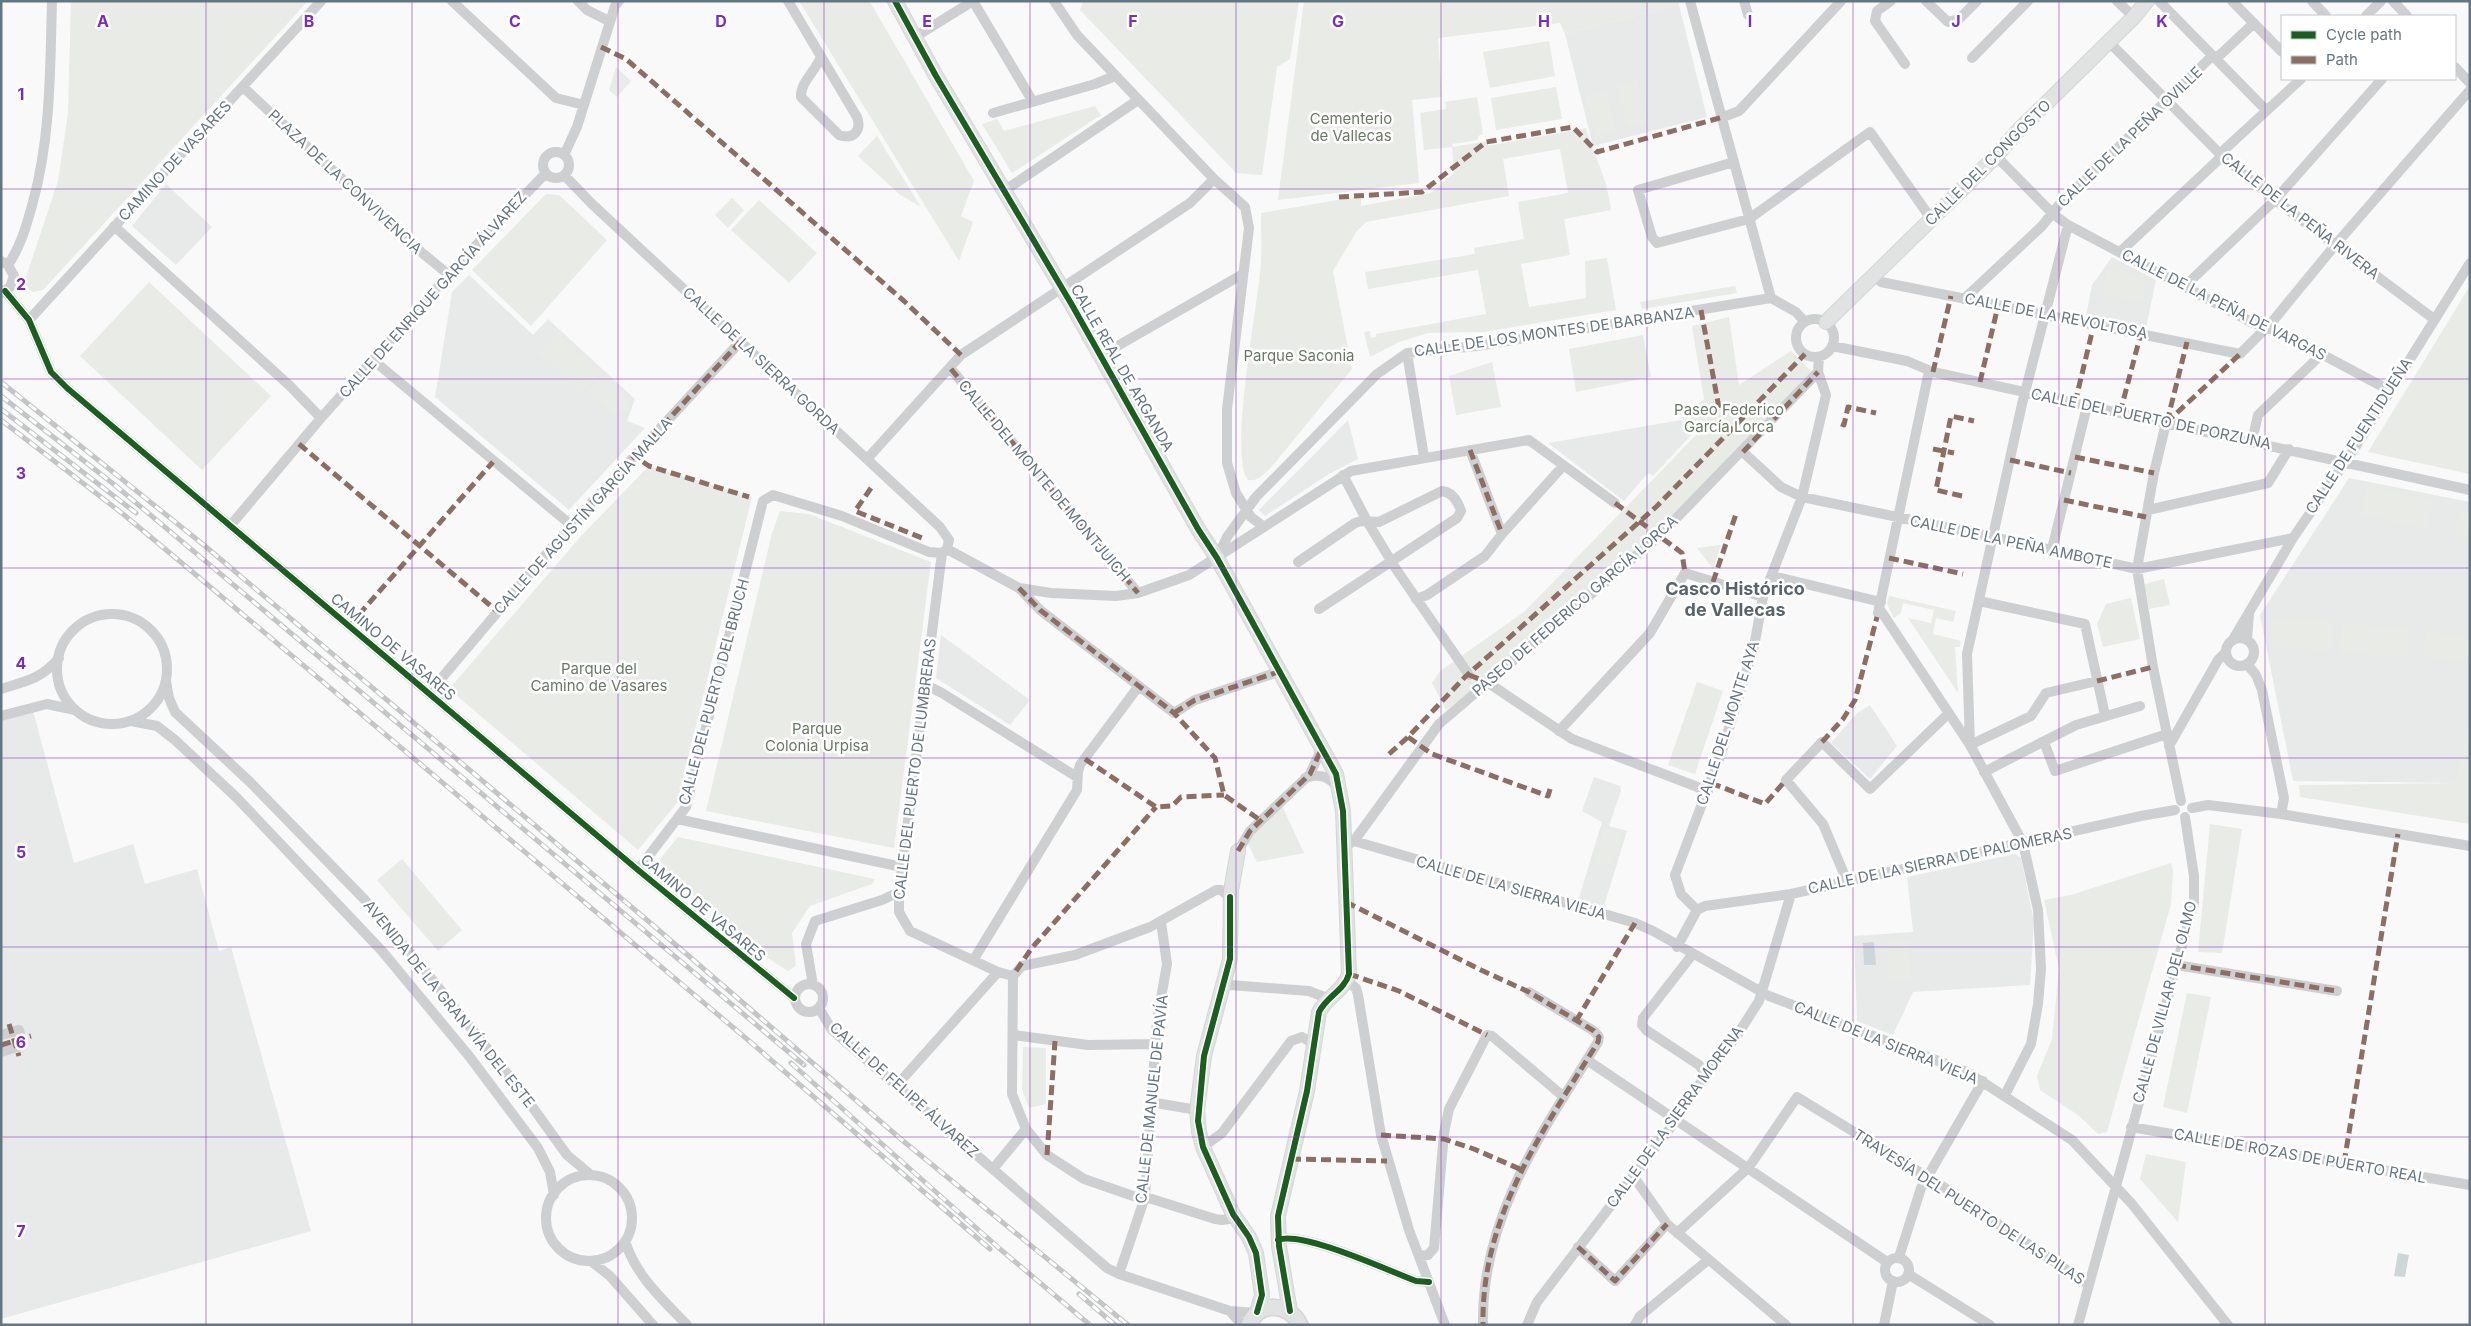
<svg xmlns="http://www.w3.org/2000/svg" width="2471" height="1326" font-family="Inter,sans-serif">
	<rect width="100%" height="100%" fill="#f9f9f9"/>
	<path fill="#e8e9e9" d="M1679,5L1707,117L1593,146L1565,34Z
		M166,184L212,227L176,265L132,226Z
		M2112,257L2156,280L2146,328L2086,316L2092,285Z
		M469,275L533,335L548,319L635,399L627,421L645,428L569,510L435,397L452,292Z
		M1348,420L1358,459L1329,474L1265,516L1259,510Z
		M1681,420L1694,432L1653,476L1648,473L1624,501L1548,443Z
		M2349,478L2470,502V726L2456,783L2293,781L2260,615Z
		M941,635L1030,700L1010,725L936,678Z
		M1870,705L1897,746L1870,779L1831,743L1856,714Z
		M32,707L74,863L133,844L145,884L197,869L219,951L231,947L311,1231L1,1319V716Z
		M1594,777L1620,786L1621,791L1609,826L1627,831L1604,906L1578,901L1602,822L1582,811Z
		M2015,854L2021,858L2034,922L2030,985L1913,992L1893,1035L1857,1021L1854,936L1913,932L1907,877Z"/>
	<path fill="#e8ebe6" d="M71,1H308L43,290L33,292L23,286L58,181L68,113Z
		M799,1H869L876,12L974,181L961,216L973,222L959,261Z
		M1083,1H1299L1290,59L1277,67L1262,175L1236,173L1080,10Z
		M1304,1H1678L1679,5L1565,34L1560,23L1438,38L1442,97L1412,100L1419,183L1278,200Z
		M1549,41L1555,76L1490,88L1483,52Z
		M616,67L631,81L617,97L609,90Z
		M1637,79L1649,122L1628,127L1617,85Z
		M1556,87L1562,119L1496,130L1491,98Z
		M1606,91L1616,130L1596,136L1585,96Z
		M1477,97L1483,134L1478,136V140L1452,144L1453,147L1487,141L1488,146L1586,128C1594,156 1608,180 1611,210L1564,219L1570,255L1521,264L1529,307L1586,298L1585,261L1607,258L1616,310L1483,332L1428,333L1399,342L1370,357L1364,332L1370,331L1371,338L1376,337V334L1486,314L1478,270L1368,289L1365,272L1475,254L1474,248L1524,239L1518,202L1568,193L1560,149L1503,159L1509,196L1366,222L1357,231L1333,271L1352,369L1273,465C1266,472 1259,482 1248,480C1228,456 1259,300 1261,263C1262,246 1261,229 1261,213L1361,196V206L1431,193L1454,173L1452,147L1424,150L1420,113L1446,109L1445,102Z
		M1095,106L1101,115L1012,173L982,124L997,119L1004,131Z
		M877,136L921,207L899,194L858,156Z
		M546,194L559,195L607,240L531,326L472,270Z
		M732,198L744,210L728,228L715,215Z
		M759,200L817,253L789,283L731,230Z
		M2107,269L2146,277L2141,302L2102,294Z
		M149,282L271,396L202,470L80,356Z
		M1735,286L1737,293L1642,309L1640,302Z
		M2470,286V474L2368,452Z
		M1729,317L1739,385L1791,351L1812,372L1658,537L1495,676L1446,710L1432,683L1440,671L1524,612L1698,433L1682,418L1704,399L1692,326Z
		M557,332L601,373L581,394L538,353Z
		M1643,335L1651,377L1576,392L1569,349Z
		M1492,362L1501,407L1456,415L1449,376Z
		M604,376L632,402L617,418L589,392Z
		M649,466L752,497L677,803L638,850L449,689L582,535Z
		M2367,485L2433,500L2426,529L2360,514Z
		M2460,508L2470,510V537L2454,534Z
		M780,511L809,514L931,562L894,848L706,811L772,533Z
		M1721,545L1713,569L1697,548Z
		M2164,579L2170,605L2149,609L2144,584Z
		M1889,596L1956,611L1953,622L1936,618L1933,634L1961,641L1960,647H1955L1958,693L1908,618L1931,623L1934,610L1903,603L1901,613L1894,618L1887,604Z
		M2131,598L2140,639L2103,647L2097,624L2106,604Z
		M2273,618L2333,621L2331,651L2271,647Z
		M2342,623L2409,628L2407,658L2340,653Z
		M2426,632L2470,636V661L2424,657Z
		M1697,682L1723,691L1695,774L1668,765Z
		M2470,726V824L2300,797L2299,785L2455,783Z
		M1282,806L1304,853L1257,862L1246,840Z
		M2210,824L2242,829L2222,953L2198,952Z
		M1604,829L1623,835L1612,867L1594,861Z
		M678,837L875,879L872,884L810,906L792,933L796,966L788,971L763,955L656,864Z
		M402,859L462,930L438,951L377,880Z
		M2171,863L2173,871L2171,904L2107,1132L2098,1134L2078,1115L2040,1090L2037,1076L2052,1039L2059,969L2044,900L2071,895Z
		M1909,940L1911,980L1889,981L1887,941Z
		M2187,993L2211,997L2187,1113L2163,1107Z
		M1023,1047L1046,1048V1104L1029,1108L1022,1089Z
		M2146,1154L2186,1162L2178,1222L2140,1179Z"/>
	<path fill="#ced6d9" d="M1874,942L1876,965H1864L1863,943Z
		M2398,1253L2409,1255L2405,1277L2394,1276Z"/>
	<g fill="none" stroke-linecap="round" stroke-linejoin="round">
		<g stroke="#d5d6d7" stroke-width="16">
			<path id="secondary" d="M895,1L936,76L1072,305L1198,529L1217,558L1336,774L1343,811L1349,974C1344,991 1327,996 1319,1012L1307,1091L1278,1216L1279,1246L1290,1311
				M1826,322L1996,156L2016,133L2134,17L2147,1
				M1238,851L1231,891L1230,959L1204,1056L1197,1110L1199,1132L1203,1147L1233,1214L1249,1237L1256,1253L1262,1295L1257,1312"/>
		</g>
		<g stroke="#d5d6d7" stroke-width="18">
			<path id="primary" d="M1249,1325C1258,1300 1290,1303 1300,1325"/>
		</g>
		<path stroke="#cecfd0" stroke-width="10" d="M452,1L556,98L584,105
			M578,1L587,10L609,21
			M788,1C811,40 834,78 857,117C862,131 853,140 839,135L801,97C800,82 817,70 821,56
			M973,1L1033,102
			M1054,1L1077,35L1214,179L1245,207L1249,228L1227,409V463L1236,493L1251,517L1264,527
			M1690,1L1771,298L1796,312L1805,322
			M1744,1L1748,15
			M1891,1L1877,11L1875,21L1905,64
			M1926,1L1948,22L1959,19L1977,1
			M2117,1L2134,17
			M2159,1L2266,110
			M2232,1L2282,52
			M2312,1L2326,16
			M2393,1L2407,16
			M2366,16L2381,1
			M915,37L973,1
			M2109,42L2221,155L2275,200L2434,319
			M1972,58L2028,1
			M2455,67L2470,83
			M243,87L421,252L449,275
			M993,113L1095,84L1115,76
			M1723,117L1739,111L1841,1
			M543 165a13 13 0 1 1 26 0a13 13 0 1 1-26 0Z
			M564,155L577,127L615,6L619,1
			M1996,156L2053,214L2068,225L2251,322L2282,333L2389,390
			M1734,162L1638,190L1652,237L1657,243L1749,219L1870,132L1932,220
			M564,175L592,204L940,527L949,540L947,549
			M1004,191L1138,100
			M2068,225L2022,404L1967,654L1970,745L2031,716L2046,693L2097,681
			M114,226L290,386L321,418
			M2120,252L2217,161L2225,149L2301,79
			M1,261L8,265L14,276L10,287L1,293
			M8,265C21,246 27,224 33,202C51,136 50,69 52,1
			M1874,276L1881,282L2240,354L2272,322L2336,244L2470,90
			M2184,287L2275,200L2382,79
			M5,291L29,320L51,372L67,388L638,870L794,998
			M1964,299L2042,226L2059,205L2210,58L2220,55L2254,23
			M1796 338a19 19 0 1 1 38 0a19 19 0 1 1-38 0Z
			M29,320L321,1
			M1832,346L1907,361L1933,372L2470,490
			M1407,353L1424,457
			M1100,356L1243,274
			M373,360L571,525
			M951,369L1138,593
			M2166,423L2154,473L2137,569L2153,667L2181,801
			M2252,441L2258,415L2322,354
			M1470,450L1502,534
			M1743,452L1781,487L1802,497L1993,537L2137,569L2293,538
			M867,459L961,355L1190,203L1214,179
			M1343,475L1367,521L1396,569L1469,675
			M2148,510L2268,483L2289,449
			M230,526L321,418L461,261L546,173
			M2052,549L2087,406
			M942,553L899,892V912L910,931L998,972L1013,976
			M1217,558L1227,537L1256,497L1377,374L1407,353L1477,346L1771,298
			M1298,562L1355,523L1361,521L1379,522L1442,491C1452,492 1458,502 1461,511L1457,518L1319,609
			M1772,576L1881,602
			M1019,588L1051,593L1116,596L1138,593L1189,575L1351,471L1529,440L1615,503
			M1416,599L1427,595L1485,556L1502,534L1563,466
			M1979,601L2085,624L2105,715
			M1879,608L1970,745L2023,843L2038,910L2041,969L2038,1004L2031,1044L2005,1095
			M1878,613L1929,371
			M57 669a55 55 0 1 1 110 0a55 55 0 1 1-110 0Z
			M2226 652a14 14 0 1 1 28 0a14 14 0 1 1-28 0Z
			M2247,640L2249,614
			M2232,641L2293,538L2356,446L2470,263
			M2247,664L2256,675L2262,690L2284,798L2281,814
			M166,681L169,698L175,712L250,782L364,899L419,963L518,1087L567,1155L591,1175
			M1487,682L1572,739L1708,791
			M926,685L942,693L1077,777
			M1,689C27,681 41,679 59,658
			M429,693L571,525L740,342
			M1,716L47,704L75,710
			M131,721L157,726L175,740L236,797L382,951L469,1056L538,1148L550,1172L554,1195
			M1559,731L1650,633L1685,573L1763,597
			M2044,742L2055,771L2167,734
			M2169,746L2218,660L2226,652
			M1984,772L2076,725L2140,706
			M1305,778C1318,773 1327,776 1337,786
			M2192,808L2208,805L2281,814L2470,846
			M677,819L902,867
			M1354,841L1635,923L1653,931L1769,996L1967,1072L2072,1140L2132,1204L2228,1325
			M1349,844L1354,841L1439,724L1658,537L1818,372
			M1238,851L1250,831L1310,774L1321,750
			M638,870L686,807L763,501L773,495L842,516L929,552L942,553L947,549L1019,588L1040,610L1174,713L1195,700L1281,671
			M1847,881L1823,824L1786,780L1822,742L1870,789L1949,713
			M1230,897L1221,890H1216L1150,927L1075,955L1022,966L1013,976L1012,1094L1026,1129L1047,1155L1084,1179L1136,1197L1152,1199L1215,1219L1222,1220L1235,1218
			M1697,910L1681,894L1675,875L1721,754L1754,647L1763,597L1802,497L1826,395L1818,372L1819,357
			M1677,947L1697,910L1705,906L1791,894L2141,816L2175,810
			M1692,955L1643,1018L1642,1025L1646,1030L1699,1065L1706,1075
			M974,959L1077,790L1078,772L1080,765L1138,687
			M2176,965L2337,991
			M1225,979L1230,985L1309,991L1329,999
			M1347,981L1356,988L1358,995L1381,1135L1409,1230L1445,1325
			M795 998a14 14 0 1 1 28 0a14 14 0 1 1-28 0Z
			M813,985L806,944L815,921L882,900L899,892
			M819,1008L832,1030L1107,1268L1119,1274L1230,1311L1257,1313
			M1,1035L19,1030L23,1045L1,1052
			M1013,1035L1088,1045L1155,1044
			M1587,1060L1887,1262
			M897,1085L998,972
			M1150,1102L1197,1110
			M2131,1127L2470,1185
			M1203,1147L1222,1133L1291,1041L1302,1037L1314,1044
			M993,1169L1026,1129
			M546 1218a43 43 0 1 1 86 0a43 43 0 1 1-86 0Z
			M1634,1177L1667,1224L1786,1325
			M1677,1233L1749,1167L1797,1097L1939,1184L2089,1285
			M1278,1240C1301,1230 1389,1271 1416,1281L1429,1282
			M625,1241C636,1276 662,1299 687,1325
			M1578,1247L1615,1281L1667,1224
			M1419,1256L1428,1255L1434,1248L1444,1133L1449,1109L1487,1035L1492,1036L1564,1097
			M1899,1257L1921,1188L1983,1081
			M1885 1270a12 12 0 1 1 24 0a12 12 0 1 1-24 0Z
			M591,1261L610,1276L653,1325
			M1119,1274L1145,1197L1157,1021L1167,964L1161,922
			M1908,1274L1990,1325
			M1230,1311L1242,1325
			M1483,1325C1481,1216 1543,1131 1598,1042L1599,1037L1594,1031L1529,992
			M1527,1325L1537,1302L1671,1127L1677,1113L1736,1037L1759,1001L1791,894
			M1635,1325L1640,1316L1708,1260
			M1884,1325L1893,1281
			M2078,1325L2194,902V876L2185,817"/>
		<use href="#secondary" stroke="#e1e2e2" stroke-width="14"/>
		<use href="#primary" stroke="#e1e2e2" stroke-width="15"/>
		<g stroke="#c3c5c6" stroke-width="5">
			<path id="rail" d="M1,382L205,546L654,926L902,1140L1128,1325
				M1,396L116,486L804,1065
				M1,409L136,513
				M1,420L123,514L189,569L748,1040L990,1249
				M791,1063L1000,1249L1090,1325
				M1079,1294L1115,1325"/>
		</g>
		<use href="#rail" stroke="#fff" stroke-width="3" stroke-dasharray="9" stroke-linecap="butt"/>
		<path stroke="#8d6e63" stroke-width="5" stroke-dasharray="10 5" stroke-linecap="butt" d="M601,47L626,59L904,301L961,355
			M1339,197L1422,192L1486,142L1573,127L1597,152L1723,117
			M1701,310L1719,408
			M951,369L1138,593
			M1933,372L1951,296
			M1980,382L1998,306
			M2075,403L2094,324
			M2120,413L2141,333
			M2167,422L2187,342
			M2166,423L2240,354
			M1841,424L1844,425L1848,407L1876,413
			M299,444L498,612
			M1933,449L1954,453
			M1470,450L1502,534
			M1743,452L1818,372
			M2075,457L2154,473
			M2010,460L2071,473
			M643,462L649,466L749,497
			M871,488L855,511L922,538
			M1962,496L1936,490L1951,416L1974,421
			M2064,500L2146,517
			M1615,503L1682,553L1685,573
			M571,525L740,342
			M1889,558L1963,574
			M1713,582L1737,511
			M1019,588L1040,610L1174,713L1215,758L1224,795L1260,820
			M349,626L493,462
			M1469,675L1487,682
			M2097,681L2153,667
			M1174,713L1195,700L1281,671
			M1408,737L1432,754L1548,796L1551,786
			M1822,742L1843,719L1855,700L1877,617
			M1389,754L1408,737L1465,677L1657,506L1805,354
			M1085,759L1156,807L1172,806L1181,797L1224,795
			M1711,783L1765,804L1786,780
			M1238,851L1250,831L1310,774L1321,750
			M1346,902L1481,970L1529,992L1594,1031L1599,1037L1598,1042C1543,1131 1481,1216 1483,1325
			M2176,965L2337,991
			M1016,971L1031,949L1156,807
			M1349,974L1399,991L1487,1035
			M1576,1021L1635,923
			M9,1024L19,1056
			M1,1045L31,1036
			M1381,1135L1444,1139L1474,1149L1522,1170
			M1047,1155L1055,1041
			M1291,1159L1387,1161
			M2344,1163L2398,834
			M1578,1247L1615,1281L1667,1224"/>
		<g stroke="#fff" stroke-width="9">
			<path id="cycleway" d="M895,1L936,76L1072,305L1198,529L1217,558L1336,774L1343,811L1349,974C1344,991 1327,996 1319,1012L1307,1091L1278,1216L1279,1246L1290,1311
				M5,291L29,320L51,372L67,388L638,870L794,998
				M1230,897V959L1204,1056L1198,1121L1203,1147L1233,1214L1249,1237L1256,1253L1262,1295L1257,1312
				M1278,1240C1301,1230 1389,1271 1416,1281L1429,1282"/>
		</g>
		<use href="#cycleway" stroke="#1b5e20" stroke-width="6"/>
	</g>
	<path fill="none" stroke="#7b2cbf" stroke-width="1" stroke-opacity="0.55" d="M206,1V1325M412,1V1325M618,1V1325M824,1V1325M1030,1V1325M1236,1V1325M1441,1V1325M1647,1V1325M1853,1V1325M2059,1V1325M2265,1V1325M1,189H2470M1,379H2470M1,568H2470M1,758H2470M1,947H2470M1,1137H2470"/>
	<g text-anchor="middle" stroke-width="5" stroke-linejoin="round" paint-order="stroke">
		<g font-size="15" fill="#687a64" stroke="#fff">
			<text x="1351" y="124">Cementerio<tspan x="1351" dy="17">de Vallecas</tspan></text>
			<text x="1299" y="361">Parque Saconia</text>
			<text x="1729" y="415">Paseo Federico<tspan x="1729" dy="17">García Lorca</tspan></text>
			<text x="599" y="674">Parque del<tspan x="599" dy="17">Camino de Vasares</tspan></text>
			<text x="817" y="734">Parque<tspan x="817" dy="17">Colonia Urpisa</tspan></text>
		</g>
		<g font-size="15" fill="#657683" stroke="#fff">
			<text transform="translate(2130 137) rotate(-44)" y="5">CALLE DE LA PEÑA OVILLE</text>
			<text transform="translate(175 161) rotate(-47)" y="5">CAMINO DE VASARES</text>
			<text transform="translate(1988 163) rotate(-45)" y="5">CALLE DEL CONGOSTO</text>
			<text transform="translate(345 182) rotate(43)" y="5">PLAZA DE LA CONVIVENCIA</text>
			<text transform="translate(2300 216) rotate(38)" y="5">CALLE DE LA PEÑA RIVERA</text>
			<text transform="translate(433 295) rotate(-48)" y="5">CALLE DE ENRIQUE GARCÍA ÁLVAREZ</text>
			<text transform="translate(2224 305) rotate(27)" y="5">CALLE DE LA PEÑA DE VARGAS</text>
			<text transform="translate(2056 316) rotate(11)" y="5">CALLE DE LA REVOLTOSA</text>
			<text transform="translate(1554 332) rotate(-8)" y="5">CALLE DE LOS MONTES DE BARBANZA</text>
			<text transform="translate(761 361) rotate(43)" y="5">CALLE DE LA SIERRA GORDA</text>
			<text transform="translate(1122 368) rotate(60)" y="5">CALLE REAL DE ARGANDA</text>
			<text transform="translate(2151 419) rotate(12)" y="5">CALLE DEL PUERTO DE PORZUNA</text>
			<text transform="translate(2359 436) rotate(-57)" y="5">CALLE DE FUENTIDUEÑA</text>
			<text transform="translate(1044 481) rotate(50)" y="5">CALLE DEL MONTE DE MONTJUICH</text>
			<text transform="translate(583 516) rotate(-48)" y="5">CALLE DE AGUSTÍN GARCÍA MALLA</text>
			<text transform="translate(2011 542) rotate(12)" y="5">CALLE DE LA PEÑA AMBOTE</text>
			<text transform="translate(1575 606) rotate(-41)" y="5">PASEO DE FEDERICO GARCÍA LORCA</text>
			<text transform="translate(393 647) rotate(40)" y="5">CAMINO DE VASARES</text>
			<text transform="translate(714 692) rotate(-75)" y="5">CALLE DEL PUERTO DEL BRUCH</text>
			<text transform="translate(1728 723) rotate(-72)" y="5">CALLE DEL MONTE AYA</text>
			<text transform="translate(915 769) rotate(-83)" y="5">CALLE DEL PUERTO DE LUMBRERAS</text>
			<text transform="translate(1940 861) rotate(-12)" y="5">CALLE DE LA SIERRA DE PALOMERAS</text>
			<text transform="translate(1511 888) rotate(16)" y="5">CALLE DE LA SIERRA VIEJA</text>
			<text transform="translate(703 908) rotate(40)" y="5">CAMINO DE VASARES</text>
			<text transform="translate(2165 1002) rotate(-75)" y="5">CALLE DE VILLAR DEL OLMO</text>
			<text transform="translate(449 1004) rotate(51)" y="5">AVENIDA DE LA GRAN VÍA DEL ESTE</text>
			<text transform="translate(1886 1043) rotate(22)" y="5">CALLE DE LA SIERRA VIEJA</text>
			<text transform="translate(904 1090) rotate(42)" y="5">CALLE DE FELIPE ÁLVAREZ</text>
			<text transform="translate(1152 1099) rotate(-84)" y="5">CALLE DE MANUEL DE PAVÍA</text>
			<text transform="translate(1675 1117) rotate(-54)" y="5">CALLE DE LA SIERRA MORENA</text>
			<text transform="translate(2300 1156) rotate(10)" y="5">CALLE DE ROZAS DE PUERTO REAL</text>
			<text transform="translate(1969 1207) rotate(33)" y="5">TRAVESÍA DEL PUERTO DE LAS PILAS</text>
		</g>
		<g font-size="18" font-weight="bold" fill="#57646e" stroke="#fff">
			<text x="1735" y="595">Casco Histórico<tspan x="1735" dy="21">de Vallecas</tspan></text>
		</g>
	</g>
	<g font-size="16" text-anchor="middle" font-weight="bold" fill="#7b2cbf" stroke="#fff" stroke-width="5" stroke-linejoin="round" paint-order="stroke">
		<text x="103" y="27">A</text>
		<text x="309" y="27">B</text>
		<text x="515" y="27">C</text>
		<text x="721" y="27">D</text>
		<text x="927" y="27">E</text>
		<text x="1133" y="27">F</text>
		<text x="1338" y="27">G</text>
		<text x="1544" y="27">H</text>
		<text x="1750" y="27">I</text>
		<text x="1956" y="27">J</text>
		<text x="2162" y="27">K</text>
		<text x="21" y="100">1</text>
		<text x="21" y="290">2</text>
		<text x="21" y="479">3</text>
		<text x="21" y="669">4</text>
		<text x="21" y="858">5</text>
		<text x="21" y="1048">6</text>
		<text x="21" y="1237">7</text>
	</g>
	<rect width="2471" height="1326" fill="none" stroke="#657683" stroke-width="5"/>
	<rect x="2281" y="15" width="175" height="65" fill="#ffffff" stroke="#c1c8cd"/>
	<rect x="2291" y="31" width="25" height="8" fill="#1b5e20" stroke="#c1c8cd"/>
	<text x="2326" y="40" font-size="15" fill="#657683">Cycle path</text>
	<rect x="2291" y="56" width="25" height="8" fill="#8d6e63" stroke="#c1c8cd"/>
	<text x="2326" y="65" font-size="15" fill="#657683">Path</text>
</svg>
